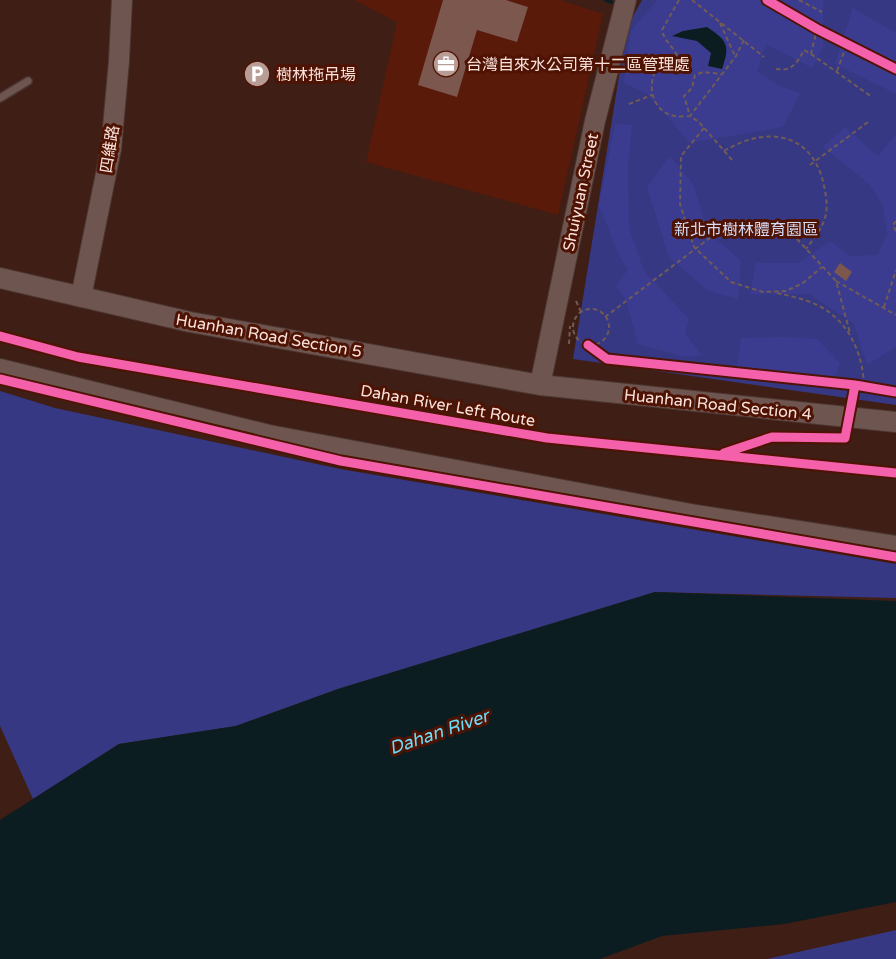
<svg xmlns="http://www.w3.org/2000/svg" width="896" height="959" font-family="'Varela Round','Noto Sans TC',sans-serif">
	<rect width="100%" height="100%" fill="#3e1e15"/>
	<path fill="#591a09" d="M354,0H560L603,14L558,215L366,162L397,22Z"/>
	<path fill="#373883" d="M642,0H896V405L573,359L627,27Z
		M0,391L55,408L340,469L896,564V598L655,592L338,689L236,726L119,744L33,799L0,726Z
		M896,930V959H767Z"/>
	<path fill="#3b3c8f" d="M657,0H823V48L812,68L766,44L757,71L778,85L800,93L783,127L690,143L647,94L624,83L631,31Z
		M853,8L896,33V94L835,64Z
		M615,124L632,125L628,166L629,228L644,271L689,319L685,334L702,355L685,357L638,344L626,300L616,286L628,269L620,258L599,205Z
		M845,127L878,156L896,134V347L867,365L854,324L809,294H750L756,263H798L830,241L850,256L878,255L887,234L883,205L869,184L823,147Z
		M670,156L693,184L708,232L741,261L738,299L709,291L669,258L647,187Z
		M783,337L817,339L840,363L834,381L737,367L741,338Z"/>
	<path fill="#0b1d21" d="M707,27C728,41 730,45 722,69L708,66L711,53L697,41L672,36L683,31Z
		M655,592L896,601V902L784,924L662,936L600,959H0V820L119,744L236,726L338,689Z"/>
	<g fill="none" stroke-linecap="round" stroke-linejoin="round">
		<path stroke="#0b1d21" stroke-width="4" d="M606,0L611,2"/>
	</g>
	<path fill="#7c574d" d="M443,0H506L528,7L517,42L477,30L457,97L418,85Z
		M840,263L852,272L846,281L834,272Z"/>
	<g fill="none" stroke-linecap="round" stroke-linejoin="round">
		<g stroke="#4d3732" stroke-width="10">
			<path id="lane" d="M0,98L28,81"/>
		</g>
		<g stroke="#4d3732" stroke-width="22">
			<path id="secondary" d="M0,278L190,322L540,385L896,422
				M81,297L111,149L119,61L122,0
				M0,369L269,435L696,515L896,546
				M540,385L595,121L626,0"/>
		</g>
		<path stroke="#705b56" stroke-width="2" stroke-dasharray="4.5 3" stroke-linecap="butt" d="M679,0L662,30C664,42 676,48 679,61L674,65L656,70C646,88 654,113 675,116C680,117 686,116 690,116L684,96L692,88L695,75L703,72L721,74
			M692,0L764,57
			M799,0L822,12
			M720,23L735,56
			M811,54L872,97
			M776,69C792,72 797,63 804,50L811,54L817,29
			M837,71L847,44
			M629,104L652,95
			M704,128L681,156L680,204L694,247L731,282L763,292L786,291L803,283L822,267
			M724,151C764,127 809,130 823,181C825,191 828,202 826,213C824,227 814,238 806,249
			M732,160L699,122L690,116L736,56L744,40
			M810,165L868,122
			M896,221L893,225L896,231
			M797,239L836,281L850,333
			M836,281L896,315
			M777,293C790,296 805,299 817,305C849,320 863,354 864,386
			M576,301L581,312
			M884,307L896,270
			M573 327a18 18 0 1 1 36 0a18 18 0 1 1-36 0Z
			M605,317L727,225
			M569,344L570,326"/>
		<use href="#lane" stroke="#6e554f" stroke-width="7"/>
		<use href="#secondary" stroke="#6e554f" stroke-width="20"/>
		<g stroke="#4f1304" stroke-width="13">
			<path id="cycleway" d="M767,0L817,29L896,69
				M0,336L78,357L547,438L896,473
				M588,345L607,359L855,385L896,392
				M0,379L341,461L896,557
				M724,453L772,437L845,438L855,385"/>
		</g>
		<use href="#cycleway" stroke="#f560ab" stroke-width="9"/>
	</g>
	<defs>
		<g id="office-disc" transform="scale(1.35)"><circle r="9.5" fill="#b89d96" stroke="#4f1304"/><path d="M-6-3h4V-5.5h4V-3h4V5H-6ZM-1-4.5V-3h2v-1.5ZM-6 0V1H6V0Z" fill="#fff"/></g>
		<g id="parking-disc" transform="scale(1.35)"><circle r="9.5" fill="#b89d96" stroke="#4f1304"/><path d="M-3.5-5.5H1a3.5 3.5 0 0 1 0 7H-1V5.5H-3.5ZM-1-3.4V-.6H.8a1.4 1.4 0 0 0 0-2.8Z" fill="#fff"/></g>
	</defs>
	<g fill-rule="evenodd">
		<use href="#office-disc" x="446" y="64"/>
		<use href="#parking-disc" x="257" y="74"/>
	</g>
	<g text-anchor="middle" stroke-width="6" stroke-linejoin="round" paint-order="stroke">
		<g font-size="16" fill="#fae2dc" stroke="#4f1304" text-anchor="start">
			<text x="466" y="70">台灣自來水公司第十二區管理處</text>
			<text x="276" y="80">樹林拖吊場</text>
		</g>
		<g font-size="16" fill="#fae2dc" stroke="#4f1304">
			<text transform="translate(109 149) rotate(-81)" y="6">四維路</text>
			<text transform="translate(580 192) rotate(-78)" y="6">Shuiyuan Street</text>
			<text transform="translate(269 335) rotate(10)" y="6">Huanhan Road Section 5</text>
			<text transform="translate(718 404) rotate(6)" y="6">Huanhan Road Section 4</text>
			<text transform="translate(448 405) rotate(10)" y="6">Dahan River Left Route</text>
		</g>
		<g font-size="16" fill="#d5dbf5" stroke="#4f1304">
			<text x="746" y="235">新北市樹林體育園區</text>
		</g>
		<g font-size="18" font-style="italic" fill="#6adef8" stroke="#4f1304">
			<text transform="translate(439 732) rotate(-19)" y="6">Dahan River</text>
		</g>
	</g>
</svg>
